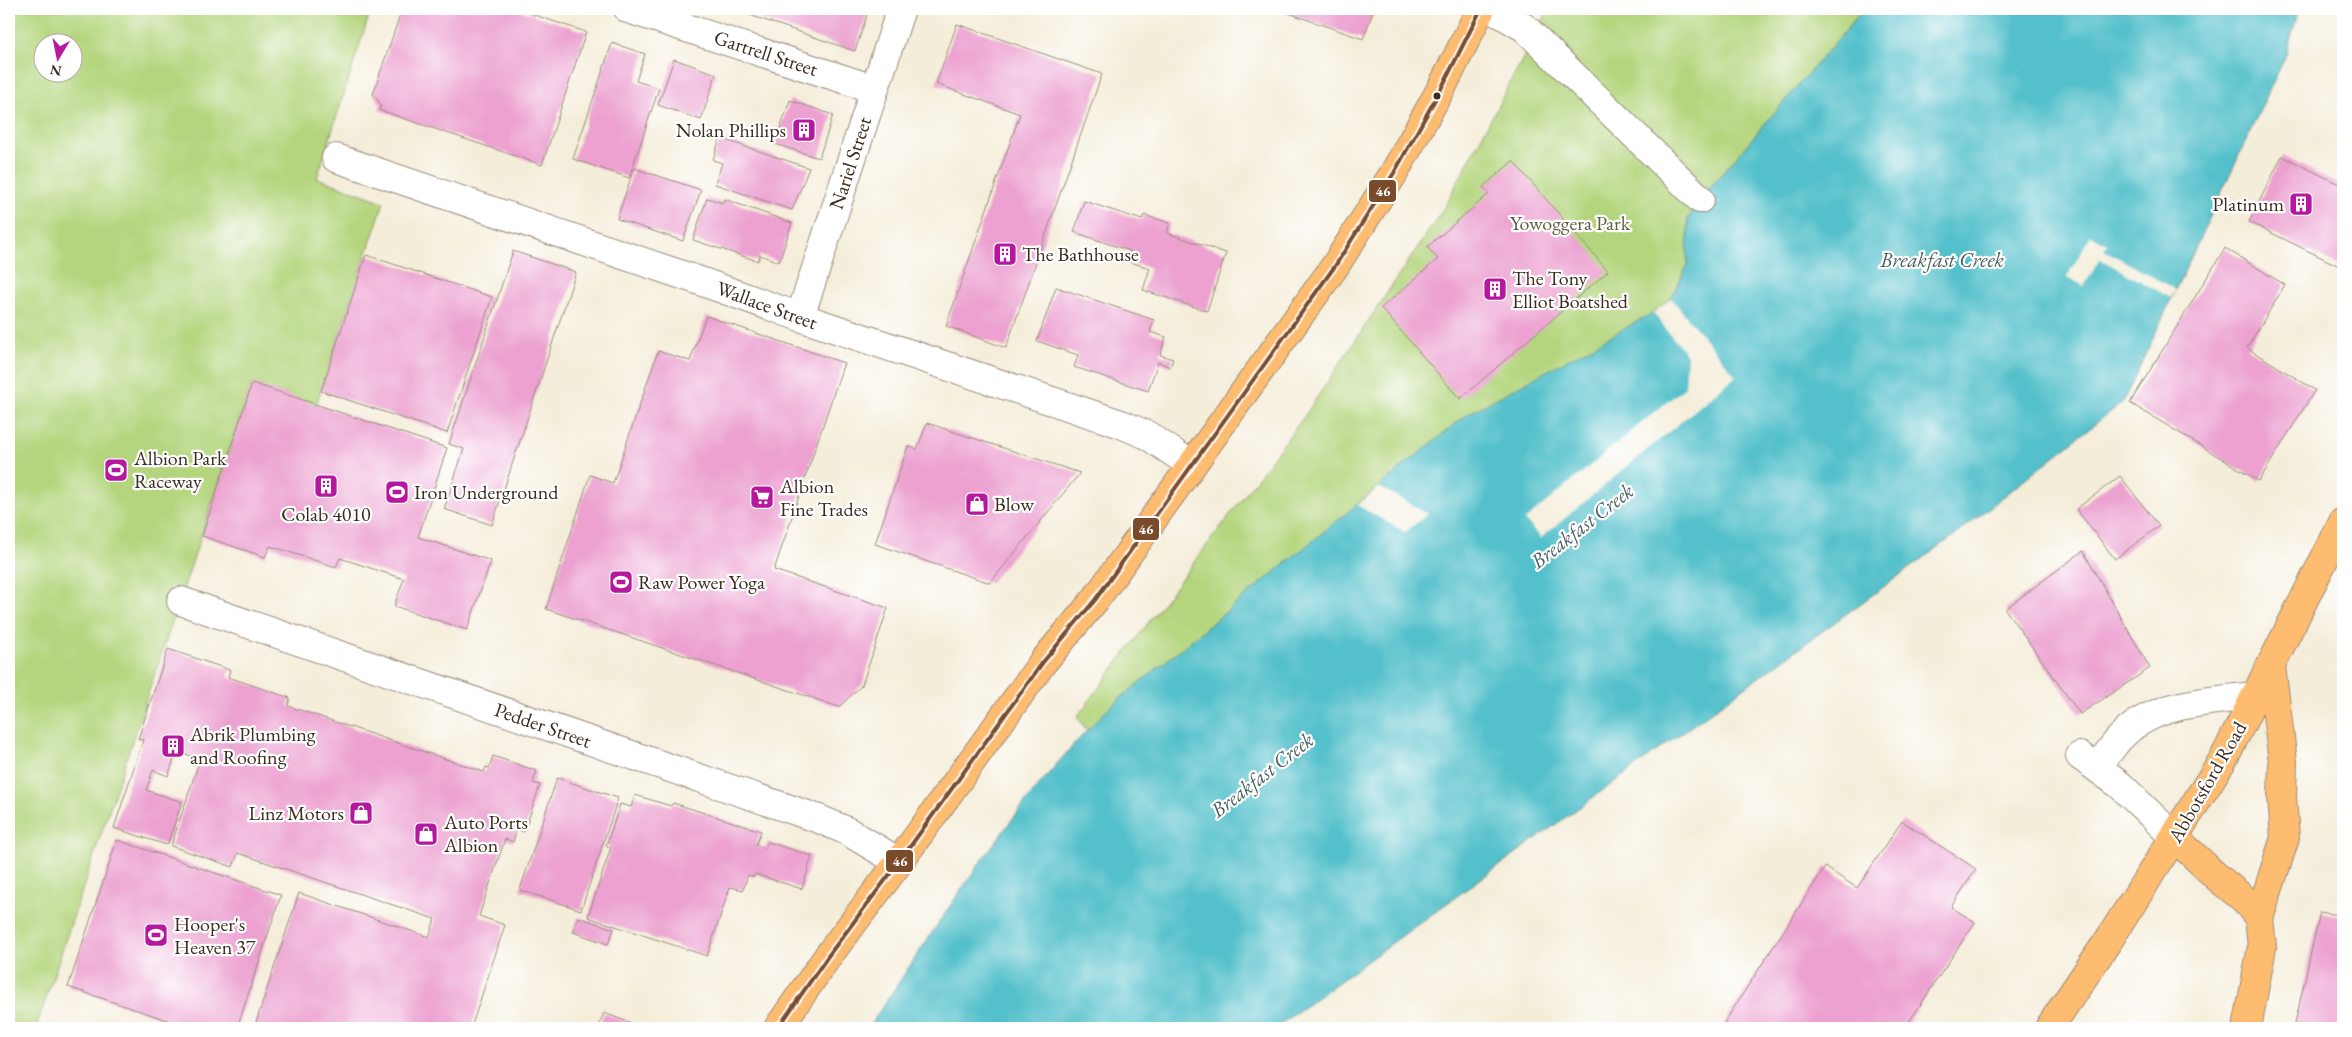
<svg xmlns="http://www.w3.org/2000/svg" width="2352" height="1037" font-family="'EB Garamond',serif">
	<rect width="100%" height="100%" fill="#fff"/>
	<filter id="ink" filterUnits="userSpaceOnUse"><feTurbulence type="fractalNoise" baseFrequency=".02" numOctaves="2"/><feDisplacementMap in="SourceGraphic" scale="10" xChannelSelector="R" yChannelSelector="G"/><feConvolveMatrix kernelMatrix="1 2 1 2 8 2 1 2 1" color-interpolation-filters="sRGB"/></filter>
	<filter id="wash" filterUnits="userSpaceOnUse"><feTurbulence type="fractalNoise" baseFrequency=".0096" numOctaves="4" result="noise"/><feDisplacementMap in="SourceGraphic" scale="20" xChannelSelector="R" yChannelSelector="G"/><feGaussianBlur stdDeviation="1.12" result="paint"/><feColorMatrix in="noise" values="0 0 0 0 0 0 0 0 0 0 0 0 0 0 0 0 0 1.4 0 .05"/><feComposite in="paint" operator="in"/></filter>
	<g filter="url(#wash)">
		<rect width="100%" height="100%" fill="#f4edd9"/>
		<path fill="#b4d57d" stroke="#78804e" fill-rule="evenodd" d="M9,9H371L317,178L384,202L316,405L252,384L36,1028H9ZM42,42H72V72H42Z
			M1549,9H1864L1700,199L1688,219L1687,266L1671,298L1653,313L1357,505L1110,707L1087,730L1077,717L1306,414L1444,208Z"/>
		<path fill="#53c0cb" stroke="#477574" d="M1864,9H2299L2286,55L2123,402L1951,538L1275,1028H868C943,918 1014,801 1110,707L1466,415L1653,313L1671,298L1687,266L1688,219L1700,199Z"/>
		<path fill="#f4edd9" d="M2091,235L2107,244L2104,250L2176,290L2171,298L2100,259L2084,286L2067,277Z
			M1671,298L1736,376L1541,538L1525,520L1685,387L1687,355L1653,313Z
			M1379,487L1428,514L1405,532L1357,505Z"/>
		<g id="blocks">
			<path fill="#eca1d0" d="M402,9H516L586,32L542,165L379,110L381,105L373,94Z
				M732,9H869L855,51Z
				M1277,9H1374L1363,39Z
				M957,24L1102,74L1006,348L946,326L1020,114L936,84Z
				M612,43L645,54L636,81L659,88L629,178L573,159Z
				M674,59L716,74L701,120L658,105Z
				M790,100L833,115L819,158L775,144Z
				M720,138L809,168L792,210L715,184L722,163L713,160Z
				M2282,156L2343,186V268L2249,222Z
				M1513,161L1608,271L1460,399L1381,308L1438,259L1427,247L1489,194L1483,187Z
				M634,168L701,190L683,241L617,219Z
				M707,198L723,203L724,199L792,223L779,262L760,255L758,261L693,240Z
				M1084,201L1142,220L1144,215L1170,223L1167,233L1226,253L1207,311L1143,290L1150,268L1127,261L1130,251L1074,232Z
				M2225,248L2285,285L2247,348L2315,390L2259,481L2130,403Z
				M513,251L576,272L492,525L444,509L464,449L449,444Z
				M366,255L492,297L447,433L321,391Z
				M1056,287L1154,320L1150,332L1166,337L1160,355L1173,359L1170,367L1158,362L1148,391L1074,367L1078,355L1037,341Z
				M706,316L844,363L774,570L888,608L862,685L839,707L546,609L590,475L613,483L658,351L690,361Z
				M252,383L447,448L418,537L491,561L467,630L394,606L404,579L340,558L336,567L270,546L265,557L202,536Z
				M927,423L1080,473L990,583L875,544L908,446L917,449Z
				M2120,476L2159,526L2115,559L2076,509Z
				M2083,551L2150,668L2080,714L2005,609Z
				M168,649L230,670L228,677L290,698L288,706L484,772L486,767L489,768L493,756L537,771L533,783L540,785L524,832L517,829L513,842L505,839L479,916L505,925L471,1028H254L299,893L429,937L435,919L238,853L233,867L171,846L200,759L177,751L168,776L153,770L146,790L182,802L167,845L114,828L143,740L138,739Z
				M557,778L618,798L581,910L520,890Z
				M635,795L671,806L673,803L761,831L756,845L765,848L768,842L812,856L802,889L755,874L754,877L748,875L743,890L730,887L707,956L588,917L611,847L606,846L620,804L631,807Z
				M1902,821L1976,869L1951,907L1975,922L1905,1028H1732L1724,1023L1825,867L1857,888Z
				M117,840L281,895L237,1028H191L68,987Z
				M2320,912L2343,916V1028H2294Z
				M578,917L614,929L608,944L573,932Z
				M604,1013L645,1028H598Z"/>
		</g>
	</g>
	<g filter="url(#ink)">
		<use href="#blocks" fill-opacity="0" stroke="#988c7c" stroke-width="1"/>
		<g fill="none" stroke-linecap="round" stroke-linejoin="round">
			<g stroke="#988c7c" stroke-width="30">
				<path id="minor" d="M628,9L874,89
					M1493,9L1525,28L1700,199
					M336,158L700,281L800,317L1121,424L1147,435L1192,465
					M800,317L901,9
					M181,601L819,819L847,831L899,862
					M2080,756L2120,785L2175,838
					M2098,768C2106,756 2113,744 2124,734C2157,702 2212,701 2255,696"/>
			</g>
			<g stroke="#988c7c" stroke-width="30">
				<path id="major" d="M2175,838L2218,878L2244,899L2259,918L2262,947L2247,1028
					M778,1028L828,956L899,862L1043,662L1095,600L1335,266L1394,173L1442,87L1481,9"/>
			</g>
			<g stroke="#988c7c" stroke-width="30">
				<path id="highway" d="M2259,918L2285,838L2282,797L2283,762L2271,666
					M2049,1028L2110,938L2224,758L2343,522"/>
			</g>
			<use href="#minor" stroke="#fff" stroke-width="28"/>
			<use href="#major" stroke="#febc70" stroke-width="28"/>
			<use href="#highway" stroke="#febc70" stroke-width="28"/>
			<g stroke="#fff" stroke-width="8">
				<path id="bus-1" d="M778,1028L828,956L899,862L1043,662L1095,600L1335,266L1394,173L1442,87L1481,9"/>
			</g>
			<use href="#bus-1" stroke="#7a4b2a" stroke-width="4"/>
		</g>
	</g>
	<defs>
		<g id="building-square" transform="scale(1.25)"><rect x="-9" y="-9" width="18" height="18" rx="4" fill="#b5179e" stroke="#fff"/><path d="M-4-6H4V6H1V3H-1V6H-4ZM-2.5-4.3h1.7v1.8h-1.7ZM.8-4.3h1.7v1.8H.8ZM-2.5-1h1.7V.8h-1.7ZM.8-1h1.7V.8H.8Z" fill="#fff"/></g>
		<g id="stadium-square" transform="scale(1.25)"><rect x="-9" y="-9" width="18" height="18" rx="4" fill="#b5179e" stroke="#fff"/><path d="M0-5a6.5 5 0 1 0 0 10a6.5 5 0 1 0 0-10ZM-3.5-1.8h7v3.6h-7Z" fill="#fff"/></g>
		<g id="supermarket-square" transform="scale(1.25)"><rect x="-9" y="-9" width="18" height="18" rx="4" fill="#b5179e" stroke="#fff"/><path d="M-6-5.5h2.5l.6 2H6L4.5 2H-2.5L-4.4-4H-6ZM-1.5 3.2a1.3 1.3 0 1 0 .1 0ZM3 3.2a1.3 1.3 0 1 0 .1 0Z" fill="#fff"/></g>
		<g id="shop-square" transform="scale(1.25)"><rect x="-9" y="-9" width="18" height="18" rx="4" fill="#b5179e" stroke="#fff"/><path d="M-5-2.5h2.3a2.7 3.5 0 0 1 5.4 0H5L5.5 6h-11ZM-1.5-2.5h3a1.5 2.3 0 0 0-3 0Z" fill="#fff"/></g>
	</defs>
	<g fill-rule="evenodd">
		<use href="#building-square" x="804" y="130"/>
		<use href="#building-square" x="2301" y="204"/>
		<use href="#building-square" x="1005" y="254"/>
		<use href="#building-square" x="1495" y="289"/>
		<use href="#stadium-square" x="116" y="470"/>
		<use href="#building-square" x="326" y="486"/>
		<use href="#stadium-square" x="397" y="492"/>
		<use href="#supermarket-square" x="762" y="497"/>
		<use href="#shop-square" x="977" y="504"/>
		<use href="#stadium-square" x="621" y="582"/>
		<use href="#building-square" x="173" y="746"/>
		<use href="#shop-square" x="361" y="813"/>
		<use href="#shop-square" x="426" y="834"/>
		<use href="#stadium-square" x="156" y="935"/>
	</g>
	<circle fill="#3b2a1e" stroke="#fff" stroke-width="2" cx="1437" cy="96" r="4.5"/>
	<g text-anchor="middle" stroke-width="4.5" stroke-linejoin="round" paint-order="stroke">
		<g font-size="20" fill="#3b2a1e" stroke="#fff">
			<text transform="translate(766 53) rotate(18)" y="7">Gartrell Street</text>
			<text transform="translate(850 163) rotate(-72)" y="7">Nariel Street</text>
			<text transform="translate(767 305) rotate(20)" y="7">Wallace Street</text>
			<text transform="translate(543 725) rotate(19)" y="7">Pedder Street</text>
			<text transform="translate(2207 782) rotate(-60)" y="7">Abbotsford Road</text>
		</g>
		<g font-size="20" fill="#3b2a1e" stroke="#fff" text-anchor="start">
			<text x="786" y="137" text-anchor="end">Nolan Phillips</text>
			<text x="2284" y="211" text-anchor="end">Platinum</text>
			<text x="1022" y="261">The Bathhouse</text>
			<text x="1512" y="285">The Tony<tspan x="1512" dy="23">Elliot Boatshed</tspan></text>
			<text x="134" y="465">Albion Park<tspan x="134" dy="23">Raceway</tspan></text>
			<text x="780" y="493">Albion<tspan x="780" dy="23">Fine Trades</tspan></text>
			<text x="414" y="499">Iron Underground</text>
			<text x="994" y="511">Blow</text>
			<text x="326" y="521" text-anchor="middle">Colab 4010</text>
			<text x="638" y="589">Raw Power Yoga</text>
			<text x="190" y="741">Abrik Plumbing<tspan x="190" dy="23">and Roofing</tspan></text>
			<text x="344" y="820" text-anchor="end">Linz Motors</text>
			<text x="444" y="829">Auto Ports<tspan x="444" dy="23">Albion</tspan></text>
			<text x="174" y="931">Hooper's<tspan x="174" dy="23">Heaven 37</tspan></text>
		</g>
		<g font-size="20" fill="#5f5d3a" stroke="#fff">
			<text x="1570" y="230">Yowoggera Park</text>
		</g>
		<g font-size="21" font-style="italic" fill="#435e5b" stroke="#fff">
			<text x="1942" y="267">Breakfast Creek</text>
			<text transform="translate(1582 526) rotate(-38)" y="7">Breakfast Creek</text>
			<text transform="translate(1262 775) rotate(-38)" y="7">Breakfast Creek</text>
		</g>
	</g>
	<g stroke="#fff" stroke-width="2">
		<rect x="1368" y="179" width="29" height="24" rx="5" fill="#7a4b2a"/>
		<rect x="1132" y="517" width="28" height="24" rx="5" fill="#7a4b2a"/>
		<rect x="885" y="849" width="29" height="24" rx="5" fill="#7a4b2a"/>
	</g>
	<g font-size="14" text-anchor="middle" font-weight="bold" fill="#fff">
		<text x="1383" y="196">46</text>
		<text x="1146" y="534">46</text>
		<text x="900" y="866">46</text>
	</g>
	<rect width="2352" height="1037" fill="none" stroke="#fff" stroke-width="30"/>
	<g transform="translate(58 58) rotate(190)"><circle r="24" fill="#ffffff" stroke="#b1aaa5"/>
	<path d="M0-4L9 19L0 12L-9 19Z" fill="#b5179e"/>
	<text y="-8" font-size="14" font-weight="bold" text-anchor="middle" fill="#3b2a1e">N</text>
	</g>
</svg>
